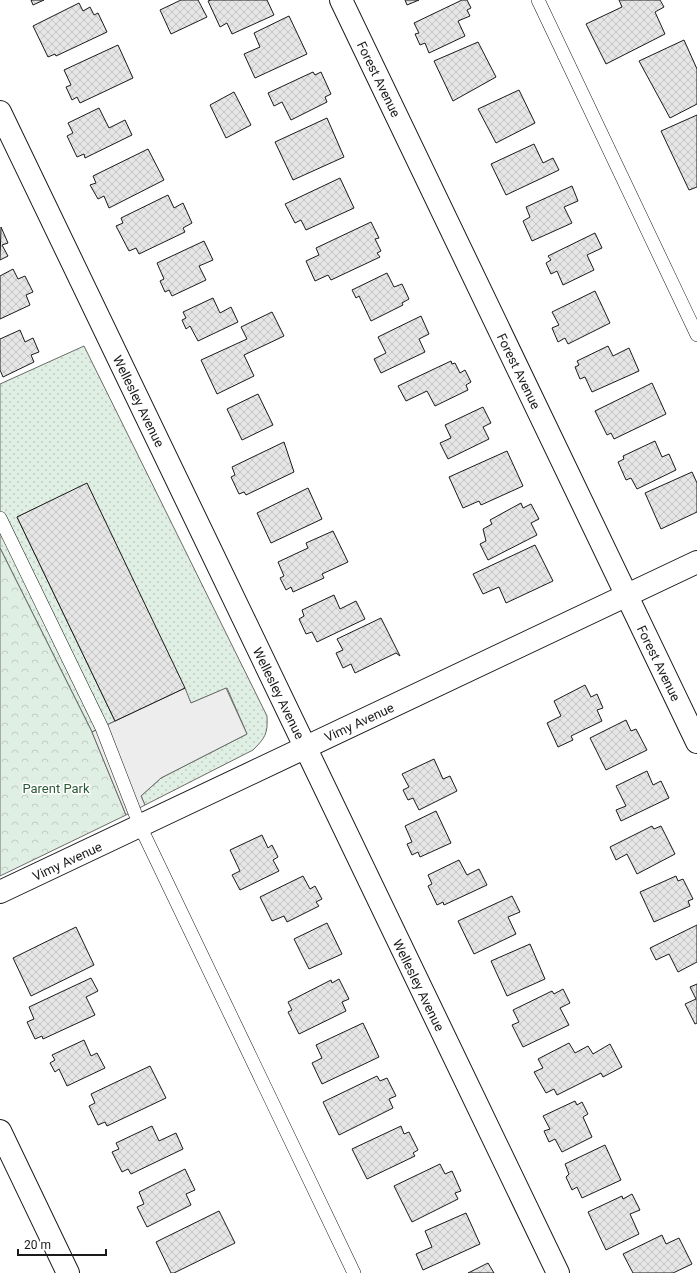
<svg xmlns="http://www.w3.org/2000/svg" width="697" height="1273" font-family="Roboto,sans-serif">
	<defs>
		<pattern id="grass-dots" width="8" height="8" patternUnits="userSpaceOnUse"><rect width="8" height="8" fill="#e0efe3"/><path d="M2 2h.1M6 6h.1" fill="none" stroke="#c0ccc2" stroke-width="1.8" stroke-linecap="round"/></pattern>
		<pattern id="park-crowns" width="20" height="18" patternUnits="userSpaceOnUse"><rect width="20" height="18" fill="#e0efe3"/><path d="M2 6a3 3 0 1 1 6 0M12 15a3 3 0 1 1 6 0" fill="none" stroke="#c0ccc2"/></pattern>
		<pattern id="building-cross-hatch" width="8" height="8" patternUnits="userSpaceOnUse"><rect width="8" height="8" fill="#e6e6e6"/><path d="M0 0l8 8M0 8l8-8" fill="none" stroke="#c5c5c5"/></pattern>
	</defs>
	<rect width="100%" height="100%" fill="#fff"/>
	<path fill="url(#grass-dots)" stroke="#6a6a6a" d="M84,346L267,716C268,734 265,738 253,750L145,805L141,796L161,778L247,734L227,688L191,703L87,484L17,517L115,721L92,732L0,548V384Z"/>
	<path fill="url(#park-crowns)" stroke="#6a6a6a" d="M0,548L92,732L126,815L0,876Z"/>
	<path fill="#ededed" stroke="#6a6a6a" d="M185,688L191,703L226,688L247,734L161,778L141,796L145,805L126,815L92,732Z"/>
	<path fill="url(#building-cross-hatch)" stroke="#1a1a1a" d="M31,0H44L33,5Z
		M181,0H198L207,17L171,34L160,10Z
		M211,0H267L274,15L232,34L227,23L220,27L208,1Z
		M405,0H419L407,5Z
		M462,0H467L471,8L467,10L470,16L458,21L465,36L429,53L425,43L420,45L415,34L419,33L414,23Z
		M619,0H660L664,7L655,12L665,34L606,64L586,24L622,7Z
		M79,3L83,11L90,7L94,15L98,13L107,32L56,56L55,54L48,57L33,26Z
		M289,16L307,54L255,78L244,54L260,47L254,33Z
		M684,40L697,69V104L670,118L639,61Z
		M478,42L496,77L453,101L434,61Z
		M118,45L133,78L80,103L77,97L72,100L66,87L71,85L64,70Z
		M313,72L315,75L321,72L331,94L325,97L327,102L291,120L282,102L274,106L268,93Z
		M519,90L535,123L496,143L478,109Z
		M234,92L251,125L226,138L210,105Z
		M99,108L109,128L125,120L132,135L85,158L84,154L77,157L67,136L73,133L68,123Z
		M697,115V187L689,190L661,131Z
		M327,118L344,157L293,180L275,142Z
		M534,144L543,163L553,158L559,170L506,195L491,164Z
		M148,149L164,180L109,208L104,196L98,199L90,185L96,183L93,176Z
		M340,178L354,208L306,230L301,220L295,223L285,204Z
		M572,186L578,201L564,207L572,223L532,241L523,221L530,217L526,207Z
		M168,195L174,208L183,203L192,223L183,228L185,232L139,254L136,248L129,251L116,226L123,223L121,218Z
		M371,222L379,238L375,239L381,251L377,253L380,257L331,280L328,275L315,281L306,261L319,255L316,248Z
		M1,227L8,243L2,245L8,256L0,260Z
		M595,233L602,248L587,255L594,270L563,285L557,271L551,274L546,263L551,260L548,256Z
		M204,241L213,260L199,266L206,280L172,296L169,290L165,292L160,281L164,279L157,263Z
		M13,269L18,279L25,276L33,292L26,295L30,305L0,319V276Z
		M387,273L394,287L402,284L409,299L402,303L403,305L371,321L359,296L356,298L352,290Z
		M595,291L610,323L568,344L565,338L558,342L552,328L559,325L552,312Z
		M213,298L220,313L231,307L238,322L198,341L190,326L186,329L182,320L186,318L183,312Z
		M272,312L284,336L244,355L254,376L217,394L201,360L247,339L241,327Z
		M421,316L429,334L419,339L425,352L381,373L374,359L386,353L378,337Z
		M20,330L25,342L33,338L39,352L31,355L34,362L3,377L0,370V339Z
		M608,346L613,356L629,348L639,371L592,392L585,377L580,379L575,367L579,365L577,361Z
		M451,361L452,364L455,363L460,373L465,370L471,382L466,385L468,390L435,406L427,391L406,401L398,386Z
		M652,383L666,414L614,439L611,433L607,435L595,411Z
		M258,394L273,425L242,440L227,409Z
		M483,407L491,423L483,427L489,439L448,459L440,443L451,438L445,425Z
		M655,441L662,457L669,454L676,470L637,489L631,478L626,480L618,462L624,459L623,456Z
		M284,442L294,472L246,495L244,492L239,494L231,477L235,475L232,467Z
		M507,451L523,486L481,505L479,501L463,508L449,477Z
		M692,472L697,483V512L661,529L645,493Z
		M87,483L185,688L115,721L17,517Z
		M308,488L322,519L271,543L257,513Z
		M521,503L523,508L531,504L539,519L531,523L537,535L488,560L480,544L486,541L483,529L492,524L490,520Z
		M333,531L348,562L322,574L324,578L293,592L291,587L286,590L280,578L284,576L278,562L308,548L306,543Z
		M535,545L553,581L506,603L499,587L483,594L473,574Z
		M334,595L340,609L356,601L365,619L317,642L312,632L306,634L299,619L304,616L302,610Z
		M381,618L400,656L396,653L355,673L351,664L343,668L336,653L343,650L337,639Z
		M585,685L591,697L597,694L603,708L597,710L602,721L571,736L573,740L558,747L547,723L561,716L554,701Z
		M626,720L631,731L636,729L647,750L606,770L590,738Z
		M434,759L443,779L450,776L457,791L419,810L413,798L408,800L403,790L409,787L402,774Z
		M647,771L653,785L661,781L669,798L621,821L616,810L626,806L616,786Z
		M436,811L451,843L420,857L418,852L412,855L407,844L412,842L405,826Z
		M652,826L654,829L661,826L675,854L637,874L627,854L616,860L610,847Z
		M262,835L268,848L272,845L278,857L273,860L279,871L240,890L232,875L240,871L230,850Z
		M459,860L467,875L479,869L487,885L444,905L443,902L437,905L428,886L432,884L428,875Z
		M303,876L310,889L315,886L322,899L316,902L319,906L287,922L284,916L272,921L260,897Z
		M676,876L678,881L683,879L693,899L688,901L690,906L654,922L640,892Z
		M512,896L520,912L508,917L516,934L474,954L458,921Z
		M327,923L342,954L309,969L294,939Z
		M697,925V962L678,972L669,954L656,960L650,948Z
		M76,927L94,965L31,996L13,958Z
		M530,944L545,979L507,996L491,961Z
		M91,978L98,991L86,997L95,1015L43,1039L42,1036L35,1039L27,1022L34,1019L29,1007Z
		M339,979L349,999L342,1002L346,1011L299,1034L288,1012L292,1010L288,1002L331,980L332,983Z
		M697,984V1023L695,1024L685,1004L696,999L690,987Z
		M563,989L570,1003L560,1008L569,1025L523,1047L512,1025L519,1022L513,1010L552,991L554,994Z
		M363,1023L379,1057L322,1084L312,1063L322,1058L316,1045Z
		M84,1040L91,1056L97,1053L105,1068L67,1086L59,1069L55,1072L50,1063L55,1060L52,1055Z
		M569,1043L575,1053L588,1046L593,1054L610,1044L622,1067L603,1077L601,1073L557,1095L554,1089L546,1093L534,1072L543,1068L538,1059Z
		M150,1066L166,1098L107,1126L105,1122L98,1125L89,1106L95,1103L91,1094Z
		M377,1076L380,1081L387,1078L396,1096L389,1099L393,1108L339,1135L323,1102Z
		M575,1101L577,1105L582,1102L588,1114L583,1117L592,1137L562,1152L555,1139L549,1142L544,1131L550,1129L543,1116Z
		M152,1126L159,1141L176,1133L183,1149L131,1174L128,1169L122,1172L112,1152L119,1149L116,1143Z
		M401,1126L404,1134L409,1132L418,1150L413,1153L415,1156L367,1179L352,1149Z
		M605,1145L621,1180L582,1198L577,1187L572,1190L566,1177L569,1174L565,1164Z
		M440,1164L445,1174L452,1171L461,1191L455,1193L458,1199L412,1222L394,1186Z
		M185,1169L195,1190L186,1194L191,1205L147,1227L137,1207L144,1204L139,1192Z
		M632,1194L640,1210L630,1214L639,1234L606,1250L588,1212L622,1196L623,1199Z
		M219,1211L235,1243L174,1273H171L156,1242Z
		M466,1213L480,1244L423,1270L416,1254L432,1247L425,1231Z
		M662,1235L666,1244L679,1238L692,1264L673,1273H633L623,1254Z
		M488,1263L494,1273H468Z"/>
	<g fill="none" stroke-linecap="round" stroke-linejoin="round">
		<g stroke="#1a1a1a" stroke-width="14">
			<path id="service" d="M538,0L697,335
				M0,518L102,728L140,826L354,1273"/>
		</g>
		<g stroke="#1a1a1a" stroke-width="24">
			<path id="minor" d="M341,0L697,742
				M0,112L558,1273
				M0,892L697,562
				M0,1131L68,1273"/>
		</g>
		<use href="#service" stroke="#fff" stroke-width="13"/>
		<use href="#minor" stroke="#fff" stroke-width="22"/>
	</g>
	<g text-anchor="middle" stroke-width="3" stroke-linejoin="round" paint-order="stroke">
		<g font-size="13" fill="#1a1a1a" stroke="#fff">
			<text transform="translate(379 79) rotate(64)" y="5">Forest Avenue</text>
			<text transform="translate(519 371) rotate(64)" y="5">Forest Avenue</text>
			<text transform="translate(139 401) rotate(64)" y="5">Wellesley Avenue</text>
			<text transform="translate(659 663) rotate(64)" y="5">Forest Avenue</text>
			<text transform="translate(279 693) rotate(64)" y="5">Wellesley Avenue</text>
			<text transform="translate(359 722) rotate(-25)" y="5">Vimy Avenue</text>
			<text transform="translate(67 861) rotate(-25)" y="5">Vimy Avenue</text>
			<text transform="translate(419 985) rotate(64)" y="5">Wellesley Avenue</text>
		</g>
		<g font-size="13" fill="#2b5a34" stroke="#fff">
			<text x="56" y="793">Parent Park</text>
		</g>
	</g>
	<path d="M18 1249v6h88v-6" fill="none" stroke="#1a1a1a" stroke-width="2"/>
	<text x="24" y="1249" font-size="12" fill="#1a1a1a" stroke="#ffffff" stroke-width="3" paint-order="stroke">20 m</text>
</svg>
